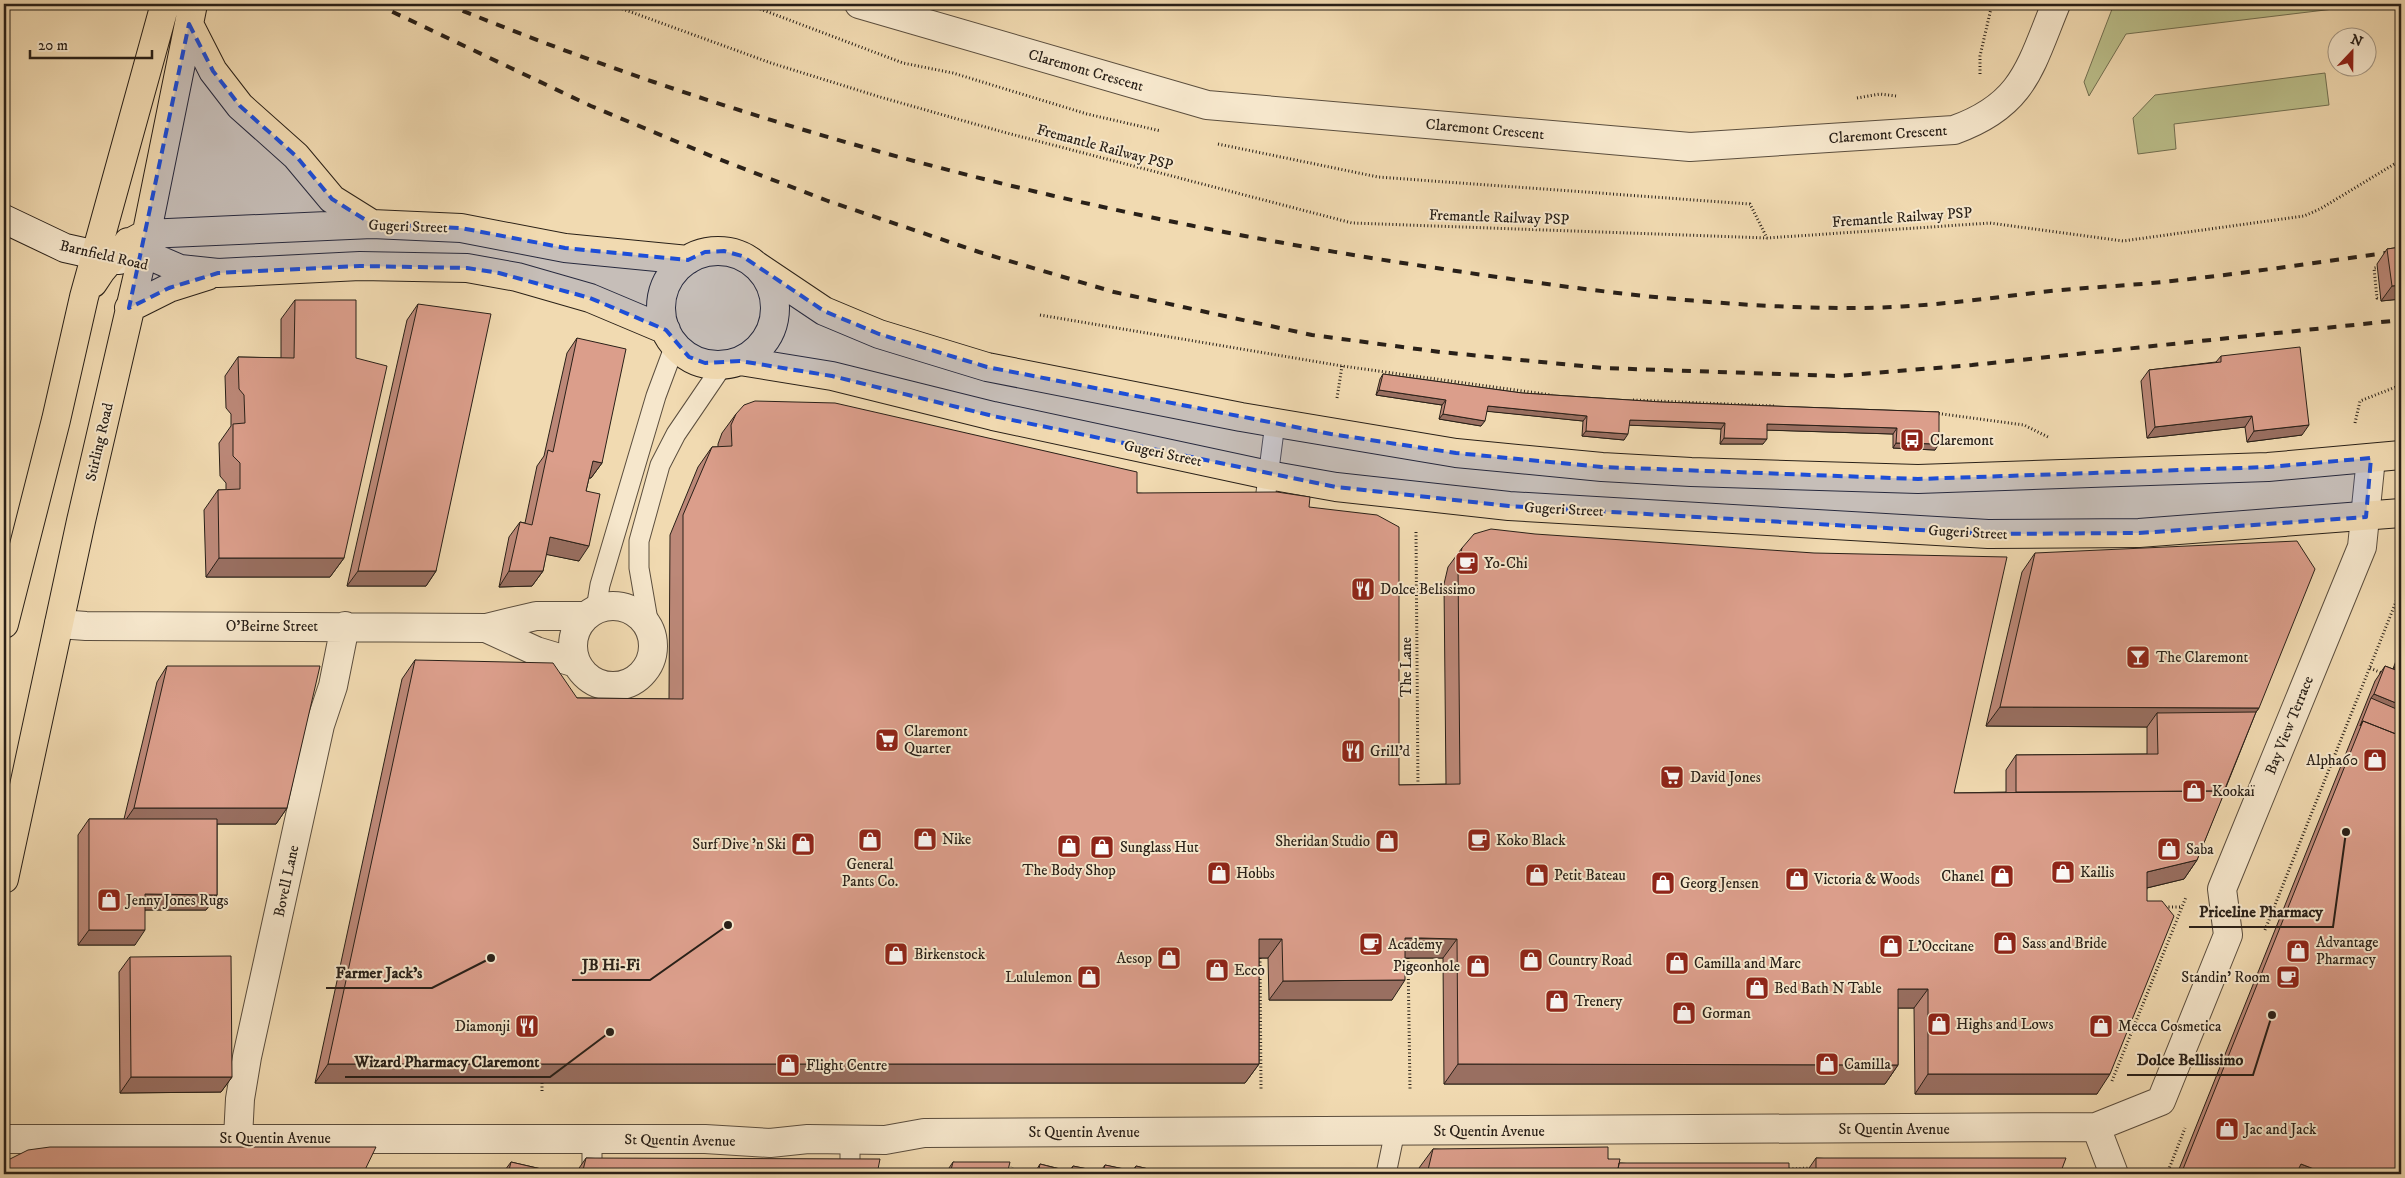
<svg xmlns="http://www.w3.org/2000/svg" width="2405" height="1178" font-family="'IM FELL DW Pica',serif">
	<rect width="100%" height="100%" fill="#f1dab1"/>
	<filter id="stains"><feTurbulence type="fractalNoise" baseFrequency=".004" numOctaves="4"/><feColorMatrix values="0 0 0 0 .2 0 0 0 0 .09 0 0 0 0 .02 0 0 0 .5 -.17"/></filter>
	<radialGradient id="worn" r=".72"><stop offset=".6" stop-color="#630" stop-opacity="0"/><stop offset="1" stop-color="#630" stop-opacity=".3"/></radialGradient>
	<path fill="#bbbf8b" stroke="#727052" d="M2114,4H2375L2126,34L2089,96L2084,82Z
		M2325,73L2329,105L2174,124L2176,149L2138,154L2133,118L2155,95Z"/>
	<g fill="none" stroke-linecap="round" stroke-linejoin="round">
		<g stroke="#5b4e3e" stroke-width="21">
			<path id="lane" d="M1263,516L1275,423
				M596,609L600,585L656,396L675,345
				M649,626L639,568V541L660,465L676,434L723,365
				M592,1174V1139
				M850,1174V1139
				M1386,1174L1395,1131"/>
		</g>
		<g stroke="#5b4e3e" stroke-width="30">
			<path id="street" d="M859,4L1207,105L1690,147L1954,130C2024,105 2030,67 2056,4
				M573 646a40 40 0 1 1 80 0a40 40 0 1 1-80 0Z
				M59,624L86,626L486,628L536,616H586
				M486,628L536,651L576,663
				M2096,1127L2114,1174
				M238,1138L240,1099L247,1057L320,725L333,686L345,626
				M4,1139H705L770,1143L808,1139L885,1140L924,1133L2096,1127L2161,1101L2228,935L2222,889L2362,547L2371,458"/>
		</g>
		<g stroke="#292018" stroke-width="30">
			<path id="secondary" d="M4,219L65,248L119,260"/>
		</g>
		<g stroke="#292018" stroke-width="30">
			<path id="primary" d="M189,24L213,71L240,106L296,156L332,199L372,224
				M128,242L143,253L180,269L218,273L360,266L467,268L517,277L590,298L666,330
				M661 308a57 57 0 1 1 114 0a57 57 0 1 1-114 0Z
				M757,266L824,311L879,334L987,367L1241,417L1456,453L1602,467L1691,472L1918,479L2268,467L2401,455
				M93,283C106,261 123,245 146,234L372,224L461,228L565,248L688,260
				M129,308L169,288L207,276
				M740,361L832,376L993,416L1268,475L1336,487L1509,506L1988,534L2139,533L2401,513
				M4,624L56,420L84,297L165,4
				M4,879L81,521L140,266L193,4"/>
		</g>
		<path stroke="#292018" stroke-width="3" stroke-dasharray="1 2.5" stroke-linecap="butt" d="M609,4L771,63L880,97L1003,132L1352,223L1767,238L1990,223L2123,241L2304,216L2320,209L2401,160
			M747,4L903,63L953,73L1087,114L1161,131
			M1980,74V56L1992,4
			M1857,98L1880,94L1896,96
			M1218,144L1378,177L1750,204L1767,238
			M2379,267L2374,268L2377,298L2383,297
			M1040,315L1342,366L1552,395
			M1337,398L1342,366
			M1633,400L1774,406
			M1935,413L2024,425L2048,437
			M2355,423L2360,401L2401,385
			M1416,532L1418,788
			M2370,668L2384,674
			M2165,907H2181
			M2265,930L2401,589
			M1260,958L1261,1089
			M1408,958L1410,1089
			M2112,1081L2186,897
			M542,1091V1083
			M1789,1169L1811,1168
			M1010,1174L1012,1167
			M2167,1174L2185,1128"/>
		<use href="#lane" stroke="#f6e7cc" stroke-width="19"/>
		<use href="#street" stroke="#f6e7cc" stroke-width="28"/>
		<use href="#secondary" stroke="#f6e7cc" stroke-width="28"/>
		<use href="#primary" stroke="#f1dab1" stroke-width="28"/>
		<path stroke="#292018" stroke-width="4" stroke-dasharray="9 9" stroke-linecap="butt" d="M376,4L591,106L716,158L828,201L979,252L1114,292L1312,335L1440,352L1603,368L1837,376L1972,365L2401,320
			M446,4C765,135 1102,219 1443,269C1575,289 1708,307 1842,308C1909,309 1975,300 2042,292C2085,287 2129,286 2172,281C2249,273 2325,261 2401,251"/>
	</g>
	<path fill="#bc8878" stroke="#292018" d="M2401,247V299L2381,301L2377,264L2387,249Z
		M295,300L344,558L330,577H206L204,510L218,490H226V483L220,476L219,443L231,426V414L226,408L225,376L238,357L281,358V319Z
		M418,304L436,571L426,586H347L407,320Z
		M577,338L602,463L591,478H589L586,491L579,561L546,554L543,571L532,586L499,587L509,537L520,522L525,523L537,466L544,456L567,353Z
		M2221,356L2302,435L2247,442L2245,427L2147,438L2141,381L2149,370L2216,362Z
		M1383,374L1522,393L1661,402L1939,412L1935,450L1893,448V434L1767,430L1763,444H1720L1721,429L1629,425L1624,440L1582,436L1583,421L1487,411L1481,426L1439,419L1442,405L1376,395L1380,379Z
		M736,414L1137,493L1309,507L1399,785L1446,784L1444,584L1448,567L1462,548L1954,793L2006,792V770L2016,755L2147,754V727L1986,726L2022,572L2035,553L2259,708L2256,712L2197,860L2184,879L2147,888L2097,1094H1915L1914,1008H1898V1065L1885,1084H1444L1443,958H1405L1392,1000H1269L1268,958H1259V1064L1245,1083H315L402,679L415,660L577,698L669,699L670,535L698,467L712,447H718V444L722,433Z
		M2401,612V627L2396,625Z
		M2401,647V1174H2177L2375,681L2385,666L2393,669Z
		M167,666L287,808L276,824H217V895L206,910H145L135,945H78V835L89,819H124L157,682Z
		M130,957L232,1077L221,1092L120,1093L119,972Z
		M1433,1149L1608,1159L1619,1163L1789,1174H1418L1419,1168Z
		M586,1158L877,1174H575Z
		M1816,1158L2060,1174H1805Z
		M511,1162L563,1174H502Z
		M953,1162L1007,1174H947L949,1168Z
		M1040,1164L1069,1171L1073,1166L1100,1172L1105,1165L1132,1171L1136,1166L1169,1174H1034Z"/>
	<path fill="#996f61" stroke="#292018" d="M2401,285V299L2381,301L2392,286Z
		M1379,390L1446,400L1442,405L1376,395Z
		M1488,406L1587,416L1583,421L1484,411Z
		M1443,414L1485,421L1481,426L1439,419Z
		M2252,416L2245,427L2147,438L2155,427Z
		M1630,420L1725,423L1721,429L1626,425Z
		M1767,424L1897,428L1893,434L1763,430Z
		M2309,425L2302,435L2247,442L2254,431Z
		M1586,431L1628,434L1624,440L1582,436Z
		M1724,438L1767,439L1763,444H1720Z
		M1896,443L1939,444L1935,450L1893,448Z
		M593,461L602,463L591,478L582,476Z
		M550,537L589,546L579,561L539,553Z
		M219,558H344L330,577H206Z
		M358,571H436L426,586H347Z
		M509,571H543L532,586L499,587Z
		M2400,620H2401V627L2396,625Z
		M2374,694L2401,705V724L2371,698Z
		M2000,707L2259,708L2245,727L2157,713L2147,727L1986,726Z
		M134,808H287L276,824H123Z
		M2197,860L2184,879L2134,891L2147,872Z
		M145,894L217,895L206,910H135Z
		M89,930H145L135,945H78Z
		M1405,938L1457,939L1443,958H1391Z
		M1259,939H1282L1268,958H1245Z
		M1405,980L1392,1000H1269L1283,981Z
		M1898,989H1928L1914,1008H1884Z
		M328,1064H1259L1245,1083H315Z
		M1458,1064L1898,1065L1885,1084H1444Z
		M1928,1074H2110L2097,1094H1915Z
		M131,1077H232L221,1092L120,1093Z
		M2301,1164L2327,1174H2293Z"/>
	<path fill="#db9e8b" stroke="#292018" d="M2401,247V285L2392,286L2387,249Z
		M295,300H356V358L387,366L344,558H219L218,490L240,489V463L233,456V424L245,423L244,395L239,389L238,357L294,358Z
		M418,304L491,314L436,571H358Z
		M577,338L626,349L602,463L593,461L586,491L600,494L589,546L550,537L543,571H509L520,522L532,525L548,450L553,452Z
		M2300,347L2309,425L2254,431L2252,416L2155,427L2149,370L2221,362V356Z
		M1383,374L1522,393L1661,402L1939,412V444L1896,443L1897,428L1767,424V439L1724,438L1725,423L1630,420L1628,434L1586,431L1587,416L1488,406L1485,421L1443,414L1446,400L1379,390Z
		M755,401L835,403L1137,472V493L1277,492L1310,497L1309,507L1377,515L1399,527V785L1460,784L1458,564L1462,548L1474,534L1491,529L1535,534L1814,553L2007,557L1954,793L2225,791L2197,860L2147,872V901H2162L2174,916L2110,1074H1928V989H1898V1065L1458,1064L1457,939L1421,938H1405V980L1283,981L1282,939H1259V1064H328L415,660L553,663L577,698L683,699V515L712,447L732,446L731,425L736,414L744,405Z
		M2297,541L2315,569L2259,708L2000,707L2035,553Z
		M2401,651V672L2394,669Z
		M167,666H320L287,808H134Z
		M2385,666L2401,672V705L2374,694Z
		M2371,698L2401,711V736L2363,721L2360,726Z
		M2256,712L2224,791L2016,792V755L2158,754L2157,713Z
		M2363,721L2401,736V1174H2327L2301,1164L2296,1174H2181Z
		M89,819H217V895L145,894V930H89Z
		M231,956L232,1077H131L130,957Z
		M50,1147H376L363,1174H4V1163L6,1161L28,1150Z
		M1608,1147V1159H1620L1617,1174H1427L1433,1149Z
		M586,1158L880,1159L877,1174H582Z
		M1816,1158H2066L2060,1174H1816Z
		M511,1162L563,1174H508Z
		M953,1162H1010L1007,1174H950Z
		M1619,1163H1789V1174H1617Z
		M1040,1164L1071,1172L1073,1166L1103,1172L1105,1165L1134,1171L1136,1166L1169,1174H1038Z"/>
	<path fill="#1d4ed8" fill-opacity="0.2" stroke="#1d4ed8" stroke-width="4" stroke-dasharray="10 6" stroke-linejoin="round" d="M189,24L213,71L240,106L296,156L332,199L372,224L461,228L565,248L688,260L705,252L724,251L742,256L824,311L879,334L987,367L1331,434L1456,453L1602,467L1918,479L2268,467L2371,458L2366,517L2139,533L1988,534L1509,506L1336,487L993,416L832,376L740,361L705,363L689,357L666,330L590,298L499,273L467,268L360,266L218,273L169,288L129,308Z"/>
	<defs>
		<g id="bus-square" transform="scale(1.25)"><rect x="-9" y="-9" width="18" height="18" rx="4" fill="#8f2418" stroke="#f6e7cc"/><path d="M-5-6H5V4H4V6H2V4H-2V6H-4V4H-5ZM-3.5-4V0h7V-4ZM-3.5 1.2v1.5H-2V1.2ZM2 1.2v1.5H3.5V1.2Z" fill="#fff"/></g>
		<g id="cafe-square" transform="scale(1.25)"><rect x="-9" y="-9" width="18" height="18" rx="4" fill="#8f2418" stroke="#f6e7cc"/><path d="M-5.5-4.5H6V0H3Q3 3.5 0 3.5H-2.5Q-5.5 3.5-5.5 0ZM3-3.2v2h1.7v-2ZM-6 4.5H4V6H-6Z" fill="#fff"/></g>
		<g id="restaurant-square" transform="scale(1.25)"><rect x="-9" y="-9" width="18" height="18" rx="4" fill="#8f2418" stroke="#f6e7cc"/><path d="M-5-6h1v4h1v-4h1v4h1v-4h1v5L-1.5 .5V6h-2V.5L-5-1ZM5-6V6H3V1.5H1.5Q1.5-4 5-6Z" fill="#fff"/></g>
		<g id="bar-square" transform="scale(1.25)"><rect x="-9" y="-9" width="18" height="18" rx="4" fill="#8f2418" stroke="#f6e7cc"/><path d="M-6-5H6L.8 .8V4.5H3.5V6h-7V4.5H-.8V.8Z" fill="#fff"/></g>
		<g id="supermarket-square" transform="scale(1.25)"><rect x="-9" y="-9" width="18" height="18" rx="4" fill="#8f2418" stroke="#f6e7cc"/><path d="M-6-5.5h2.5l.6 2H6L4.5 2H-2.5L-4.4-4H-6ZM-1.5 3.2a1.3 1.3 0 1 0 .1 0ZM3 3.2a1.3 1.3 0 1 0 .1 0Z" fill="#fff"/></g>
		<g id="shop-square" transform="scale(1.25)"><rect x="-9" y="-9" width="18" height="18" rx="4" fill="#8f2418" stroke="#f6e7cc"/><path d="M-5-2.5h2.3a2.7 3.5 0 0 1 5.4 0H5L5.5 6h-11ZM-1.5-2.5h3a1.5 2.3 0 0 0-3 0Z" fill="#fff"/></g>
	</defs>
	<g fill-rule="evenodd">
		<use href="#bus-square" x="1912" y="440"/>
		<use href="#cafe-square" x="1467" y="563"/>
		<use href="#restaurant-square" x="1363" y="589"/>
		<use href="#bar-square" x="2138" y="657"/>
		<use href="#supermarket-square" x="887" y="740"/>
		<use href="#restaurant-square" x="1353" y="751"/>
		<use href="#shop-square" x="2375" y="760"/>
		<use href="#supermarket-square" x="1672" y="777"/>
		<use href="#shop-square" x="2194" y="791"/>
		<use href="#shop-square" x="925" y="839"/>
		<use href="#shop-square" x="870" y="840"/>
		<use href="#cafe-square" x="1479" y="840"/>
		<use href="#shop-square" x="1387" y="841"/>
		<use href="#shop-square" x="803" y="844"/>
		<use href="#shop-square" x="1069" y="846"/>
		<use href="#shop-square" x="1102" y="847"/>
		<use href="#shop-square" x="2169" y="849"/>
		<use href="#shop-square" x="2063" y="872"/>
		<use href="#shop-square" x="1219" y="873"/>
		<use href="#shop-square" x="1537" y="875"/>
		<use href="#shop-square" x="2002" y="876"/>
		<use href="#shop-square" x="1797" y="879"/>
		<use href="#shop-square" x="1663" y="883"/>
		<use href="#shop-square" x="109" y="900"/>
		<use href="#shop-square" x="2005" y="943"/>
		<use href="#cafe-square" x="1371" y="944"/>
		<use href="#shop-square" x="1891" y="946"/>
		<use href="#shop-square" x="2298" y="951"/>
		<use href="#shop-square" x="896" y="954"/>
		<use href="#shop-square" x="1169" y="958"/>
		<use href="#shop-square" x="1531" y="960"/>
		<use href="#shop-square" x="1677" y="963"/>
		<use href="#shop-square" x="1478" y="966"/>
		<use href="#shop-square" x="1217" y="970"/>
		<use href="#shop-square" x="1089" y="977"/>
		<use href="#cafe-square" x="2288" y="977"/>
		<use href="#shop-square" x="1757" y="988"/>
		<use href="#shop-square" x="1557" y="1001"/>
		<use href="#shop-square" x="1684" y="1013"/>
		<use href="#shop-square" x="1939" y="1024"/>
		<use href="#restaurant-square" x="527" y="1026"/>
		<use href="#shop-square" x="2101" y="1026"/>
		<use href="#shop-square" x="1827" y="1064"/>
		<use href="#shop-square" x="788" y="1065"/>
		<use href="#shop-square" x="2227" y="1129"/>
	</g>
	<g text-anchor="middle" stroke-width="4" stroke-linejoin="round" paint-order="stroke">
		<g font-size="15" fill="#292018" stroke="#f6e7cc">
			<text transform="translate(1086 70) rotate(16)" y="5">Claremont Crescent</text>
			<text transform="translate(1485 129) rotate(5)" y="5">Claremont Crescent</text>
			<text transform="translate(1888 134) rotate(-4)" y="5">Claremont Crescent</text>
			<text transform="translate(1105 147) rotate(15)" y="5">Fremantle Railway PSP</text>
			<text transform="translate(1499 217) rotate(2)" y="5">Fremantle Railway PSP</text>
			<text transform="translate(1902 217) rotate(-4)" y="5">Fremantle Railway PSP</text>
			<text transform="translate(408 226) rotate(2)" y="5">Gugeri Street</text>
			<text transform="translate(104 255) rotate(13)" y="5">Barnfield Road</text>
			<text transform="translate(99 442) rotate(-77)" y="5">Stirling Road</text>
			<text transform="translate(1163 453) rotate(12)" y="5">Gugeri Street</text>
			<text transform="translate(1564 509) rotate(3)" y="5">Gugeri Street</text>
			<text transform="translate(1968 532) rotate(3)" y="5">Gugeri Street</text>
			<text x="272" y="631">O'Beirne Street</text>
			<text transform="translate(1406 667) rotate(-90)" y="5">The Lane</text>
			<text transform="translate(2289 725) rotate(-68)" y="5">Bay View Terrace</text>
			<text transform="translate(286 881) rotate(-78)" y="5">Bovell Lane</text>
			<text x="1894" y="1134">St Quentin Avenue</text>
			<text x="1489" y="1136">St Quentin Avenue</text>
			<text x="1084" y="1137">St Quentin Avenue</text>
			<text x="275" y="1143">St Quentin Avenue</text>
			<text transform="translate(680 1140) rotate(1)" y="5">St Quentin Avenue</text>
		</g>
		<g font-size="15" fill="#292018" stroke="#f6e7cc" text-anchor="start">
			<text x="1930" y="445">Claremont</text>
			<text x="1484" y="568">Yo-Chi</text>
			<text x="1380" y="594">Dolce Belissimo</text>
			<text x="2156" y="662">The Claremont</text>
			<text x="904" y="736">Claremont<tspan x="904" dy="17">Quarter</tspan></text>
			<text x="1370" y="756">Grill'd</text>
			<text x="2358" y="765" text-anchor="end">Alpha60</text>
			<text x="1690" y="782">David Jones</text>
			<text x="2212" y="796">Kookaï</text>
			<text x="942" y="844">Nike</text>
			<text x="1496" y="845">Koko Black</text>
			<text x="1370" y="846" text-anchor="end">Sheridan Studio</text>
			<text x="786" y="849" text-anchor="end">Surf Dive 'n Ski</text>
			<text x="1120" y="852">Sunglass Hut</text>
			<text x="2186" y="854">Saba</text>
			<text x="870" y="869" text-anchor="middle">General<tspan x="870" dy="17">Pants Co.</tspan></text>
			<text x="1069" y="875" text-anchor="middle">The Body Shop</text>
			<text x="2080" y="877">Kailis</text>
			<text x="1236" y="878">Hobbs</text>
			<text x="1554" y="880">Petit Bateau</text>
			<text x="1984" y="881" text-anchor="end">Chanel</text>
			<text x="1814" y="884">Victoria &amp; Woods</text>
			<text x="1680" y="888">Georg Jensen</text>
			<text x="126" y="905">Jenny Jones Rugs</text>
			<text x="2316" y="947">Advantage<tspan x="2316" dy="17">Pharmacy</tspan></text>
			<text x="2022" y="948">Sass and Bride</text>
			<text x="1388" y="949">Academy</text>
			<text x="1908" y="951">L'Occitane</text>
			<text x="914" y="959">Birkenstock</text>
			<text x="1152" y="963" text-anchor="end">Aesop</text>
			<text x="1548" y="965">Country Road</text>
			<text x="1694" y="968">Camilla and Marc</text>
			<text x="1460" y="971" text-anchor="end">Pigeonhole</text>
			<text x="1234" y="975">Ecco</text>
			<text x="1072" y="982" text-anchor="end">Lululemon</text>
			<text x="2270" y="982" text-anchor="end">Standin' Room</text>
			<text x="1774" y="993">Bed Bath N Table</text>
			<text x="1574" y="1006">Trenery</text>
			<text x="1702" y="1018">Gorman</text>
			<text x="1956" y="1029">Highs and Lows</text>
			<text x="510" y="1031" text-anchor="end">Diamonji</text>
			<text x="2118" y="1031">Mecca Cosmetica</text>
			<text x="1844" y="1069">Camilla</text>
			<text x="806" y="1070">Flight Centre</text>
			<text x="2244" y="1134">Jac and Jack</text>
		</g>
	</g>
	<path fill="none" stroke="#292018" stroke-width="2" d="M2346 832L2333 927H2189M728 925L650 980H572M491 958L432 988H326M2272 1015L2253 1075H2127M610 1032L550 1077H345"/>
	<g fill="#292018" stroke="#f6e7cc" stroke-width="2">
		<circle cx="2346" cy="832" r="5"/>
		<circle cx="728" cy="925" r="5"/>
		<circle cx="491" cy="958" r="5"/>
		<circle cx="2272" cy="1015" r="5"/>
		<circle cx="610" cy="1032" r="5"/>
	</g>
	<g font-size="16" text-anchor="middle" font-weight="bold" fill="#292018" stroke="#f6e7cc" stroke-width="4" stroke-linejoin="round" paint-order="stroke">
		<text x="2261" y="917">Priceline Pharmacy</text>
		<text x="611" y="970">JB Hi-Fi</text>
		<text x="379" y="978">Farmer Jack's</text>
		<text x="2190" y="1065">Dolce Bellissimo</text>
		<text x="447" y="1067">Wizard Pharmacy Claremont</text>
	</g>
	<rect width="2405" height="1178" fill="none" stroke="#f1dab1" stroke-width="20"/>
	<rect x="5" y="5" width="2395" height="1168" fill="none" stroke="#292018" stroke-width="2.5"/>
	<rect x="10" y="10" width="2385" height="1158" fill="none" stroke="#292018"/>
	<g transform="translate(2352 52) rotate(22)"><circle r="24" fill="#f6e7cc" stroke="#a49784"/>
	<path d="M0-4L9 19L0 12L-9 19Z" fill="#8f2418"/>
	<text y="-8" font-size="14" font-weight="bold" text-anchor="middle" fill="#292018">N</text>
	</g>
	<path d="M30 50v8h122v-8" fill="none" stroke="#292018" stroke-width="2.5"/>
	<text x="38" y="50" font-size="15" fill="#292018" stroke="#f6e7cc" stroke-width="4" paint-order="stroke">20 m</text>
	<rect width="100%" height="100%" filter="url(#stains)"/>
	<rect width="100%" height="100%" fill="url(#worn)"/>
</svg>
